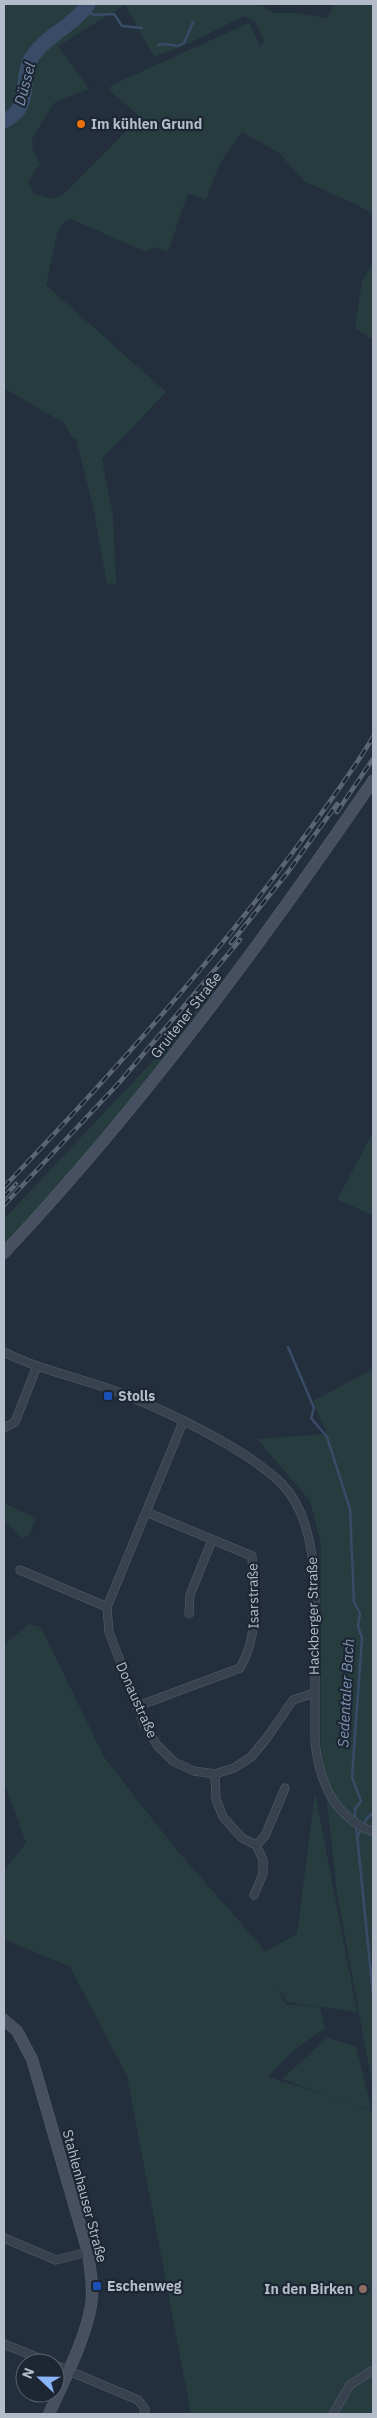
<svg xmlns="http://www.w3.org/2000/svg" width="377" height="2418" font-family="'IBM Plex Sans',sans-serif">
	<rect width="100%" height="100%" fill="#242f3e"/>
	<path fill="#263c3f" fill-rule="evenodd" d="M4,4H260L273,13H297L327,18L334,4H373V214L351,202L305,182L279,153L242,132L219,165L206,200L188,193L168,252L152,247L146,252L71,219L64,222L57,233L46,285L166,392L102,459L113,516L116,583L107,584L93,506L76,438L74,440L64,423L4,388ZM125,5L154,57L190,43L244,16L255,21L264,41L258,51L260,45L249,23L114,84L108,89L140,117L65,193L52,199L34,194L29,181L40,163L33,152L32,139L54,103L89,89L58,46Z
		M373,263V340L355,328L362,281Z
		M213,989L218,991C150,1079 80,1166 4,1247V1219L152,1062Z
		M373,1132V1215L337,1200Z
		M373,1369V2089L337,1894L321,1747V1544L310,1501L257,1439L327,1434L313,1401Z
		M4,1503L36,1518L29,1536L22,1538L4,1519Z
		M29,1624L41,1627L104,1757L175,1848L261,1946L264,1952L297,1934L315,1793L357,2012L287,2002L278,1988L285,2004L320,2007L325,2028L290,2053L268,2077L340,2099L373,2113V2414H191L127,2076L70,1967L4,1939V1871L26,1843L4,1782V1645Z
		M327,2038L356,2046L372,2111L282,2079Z"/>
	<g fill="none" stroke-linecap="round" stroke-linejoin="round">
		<path stroke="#394c67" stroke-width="2.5" d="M84,11L95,15L114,14L122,26L142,28
			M158,45L166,44L178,46L184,43L193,22
			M288,1347L314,1408L311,1418L327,1437L350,1509L354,1602L360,1613L358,1626L362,1638L352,1777L361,1801L355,1809V1819
			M356,1825L373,1994
			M357,1838L367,1818L373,1813"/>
		<path stroke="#394c67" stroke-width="15" d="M4,121C35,106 18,79 32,57C47,34 74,26 88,4"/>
		<g stroke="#565f6c" stroke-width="9">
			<path id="street" d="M4,1352C43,1372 88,1379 128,1396C173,1414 248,1450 282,1484C321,1524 315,1603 315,1654C315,1683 315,1712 315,1741C319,1781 333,1816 373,1832
				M183,1422L107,1607L109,1632L144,1724L157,1745L174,1762L194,1771L215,1774L234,1768L251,1757L266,1739L293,1700L314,1693
				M4,1428L15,1422L37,1366
				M20,1570L107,1607
				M189,1614L190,1595L212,1540
				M138,1706L240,1668C261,1631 253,1596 252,1556L146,1512
				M215,1774L216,1799L223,1817L242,1838L256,1845L263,1860V1874L254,1895
				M256,1845L265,1836L285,1788
				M4,2238L56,2260L88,2252
				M4,2344L51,2363
				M55,2365L138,2400L145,2409L144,2414
				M333,2414L350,2385L373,2370"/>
		</g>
		<g stroke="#565f6c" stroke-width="12">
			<path id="secondary" d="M4,1253C141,1107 260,946 373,781
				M4,2020L17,2031L32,2059L88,2252C90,2269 94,2288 91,2306C84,2343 64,2380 49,2414"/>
		</g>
		<use href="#street" stroke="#38414e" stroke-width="8"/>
		<use href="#secondary" stroke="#465061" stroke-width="11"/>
		<g stroke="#5a6575" stroke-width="4.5">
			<path id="rail" d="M337,812L373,759
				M231,943L288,872L337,804
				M4,1187C106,1080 205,971 293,852C321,814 349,777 373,737
				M4,1197L16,1184
				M4,1205L118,1084L240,940"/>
		</g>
		<use href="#rail" stroke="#1d2633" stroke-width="2.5" stroke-dasharray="8" stroke-linecap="butt"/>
	</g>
	<circle fill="#e8710a" stroke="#1d2633" stroke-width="2" cx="81" cy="124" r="5"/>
	<g fill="#1a4fb4" stroke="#1d2633" stroke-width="2">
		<rect x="103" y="1391" width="10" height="10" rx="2.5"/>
		<rect x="92" y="2281" width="10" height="10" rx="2.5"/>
	</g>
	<circle fill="#8d6e63" stroke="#1d2633" stroke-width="2" cx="363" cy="2289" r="5"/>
	<g text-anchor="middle" stroke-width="4.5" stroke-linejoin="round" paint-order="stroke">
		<g font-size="14" font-weight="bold" fill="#b4bcc9" stroke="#1d2633" text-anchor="start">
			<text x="91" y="129">Im kühlen Grund</text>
			<text x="118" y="1401">Stolls</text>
			<text x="107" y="2291">Eschenweg</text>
			<text x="353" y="2294" text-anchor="end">In den Birken</text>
		</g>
		<g font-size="14" fill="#b4bcc9" stroke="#1d2633">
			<text transform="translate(186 1015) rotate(-52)" y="5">Gruitener Straße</text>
			<text transform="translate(253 1596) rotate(-91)" y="5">Isarstraße</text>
			<text transform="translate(313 1616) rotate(-91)" y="5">Hackberger Straße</text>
			<text transform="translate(137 1700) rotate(66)" y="5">Donaustraße</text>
			<text transform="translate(85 2196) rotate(75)" y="5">Stahlenhauser Straße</text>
		</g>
		<g font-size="15" font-style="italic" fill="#7c92b1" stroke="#1d2633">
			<text transform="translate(25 84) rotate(-75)" y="5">Düssel</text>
			<text transform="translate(346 1693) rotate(-87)" y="5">Sedentaler Bach</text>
		</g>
	</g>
	<rect width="377" height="2418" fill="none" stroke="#b4bcc9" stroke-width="10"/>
	<g transform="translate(40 2378) rotate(292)"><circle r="24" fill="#1d2633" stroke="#59626f"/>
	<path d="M0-4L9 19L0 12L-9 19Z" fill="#8ab4f8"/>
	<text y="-8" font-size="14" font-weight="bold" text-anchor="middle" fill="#b4bcc9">N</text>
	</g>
</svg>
